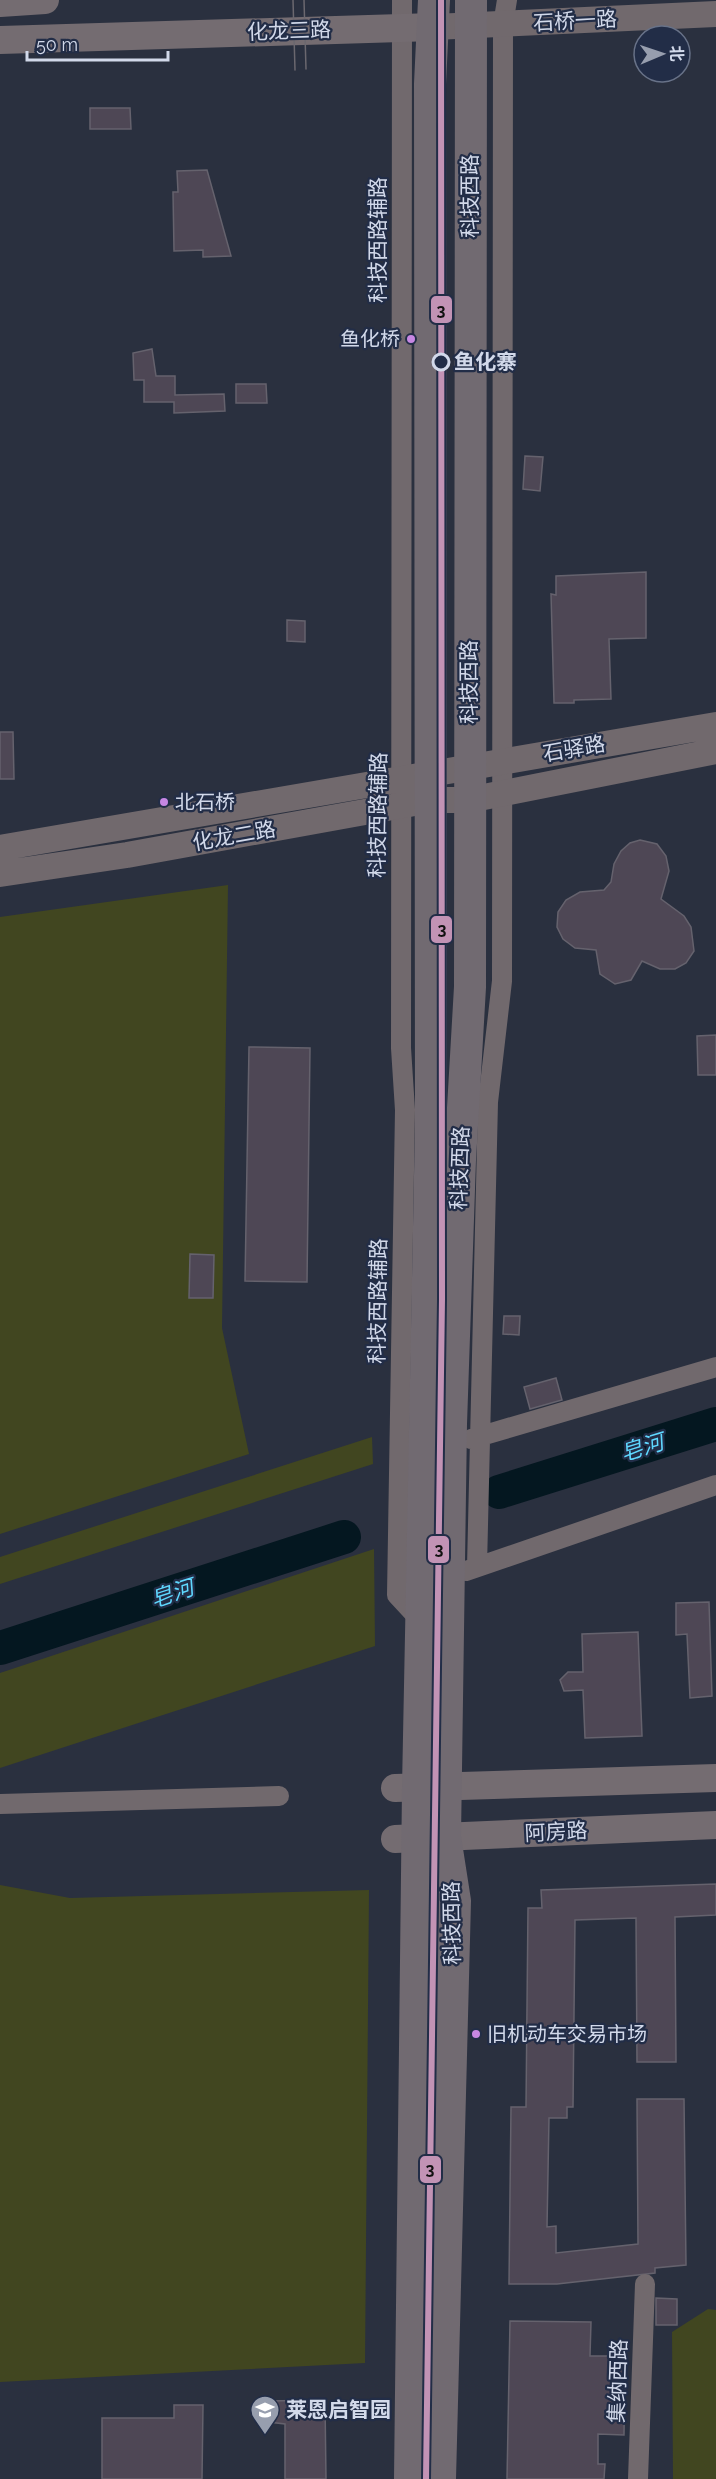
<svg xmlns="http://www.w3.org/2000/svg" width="716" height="2479" font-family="Raleway,'Noto Sans SC',sans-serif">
	<rect width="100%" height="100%" fill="#2a303f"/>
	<path fill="#414620" d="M228,885L222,1328L249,1454L0,1534V917Z
		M372,1437L373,1464L0,1584V1557Z
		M374,1549L375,1646L0,1768V1673Z
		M0,1885L70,1898L369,1890L365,2363L0,2382Z
		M708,2309L716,2310V2479H673L672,2332Z"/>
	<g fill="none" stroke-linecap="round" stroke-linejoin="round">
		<path stroke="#041720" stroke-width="34" d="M499,1492L716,1424
			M0,1648L344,1537"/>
	</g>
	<path fill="#4e4755" stroke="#65626d" stroke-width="1.5" d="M90,108H130L131,129H90Z
		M207,170L231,256L203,257V250L174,251L173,192H178L177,171Z
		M152,349L156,376H175V395L224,394L225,411L174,413V402H144V380H134L133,353Z
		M236,384H266L267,403H236Z
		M525,456L543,457L540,491L523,489Z
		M646,572V638L609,639L611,699L574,700V703H554L551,594L556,595V576Z
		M287,620L305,621V642L287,641Z
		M0,732H13L14,779H0Z
		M640,840L657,844L666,856L669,871L661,899L684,916L691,927L694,951L686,963L675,969H660L642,961L631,980L615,984L600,974L596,950L575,948L563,939L557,927L558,912L566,900L580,892L604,890L611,882L614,864L621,851L630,843Z
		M716,1035V1075H698L697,1036Z
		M249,1047L310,1048L307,1282L245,1281Z
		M190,1254L214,1255L213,1298H189Z
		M504,1316H520L519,1335L503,1334Z
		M556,1378L562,1400L530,1409L524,1387Z
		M709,1602L712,1696L690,1698L687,1634L676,1635V1603Z
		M638,1632L642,1736L585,1738L583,1690L564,1691L560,1680L568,1672H583L582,1634Z
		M716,1884V1915L675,1917L676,2062H637L636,1918L575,1920L573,2107H567V2118H549L547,2227L556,2226V2253L638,2244L637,2099H684L686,2265L655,2268V2273L557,2284H509L511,2107H526L528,1908H542L541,1890Z
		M656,2298L677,2299V2325H656Z
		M510,2321L591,2322L590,2356H625L624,2435L598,2434V2464H605L604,2479H507Z
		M325,2400L326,2479H285V2424L268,2422V2401Z
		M174,2405H203L202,2479H102V2418H174Z"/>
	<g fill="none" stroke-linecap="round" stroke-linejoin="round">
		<path stroke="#71696d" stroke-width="20" d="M402,0L401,1048L405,1110L397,1595L422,1622
			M471,1439L716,1367
			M477,1567L488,1102L502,981L503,25L507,0
			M466,1571L716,1485
			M0,1804L279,1796
			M638,2479L645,2284"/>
		<path stroke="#71696d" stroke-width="26" d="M434,27L716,14
			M0,848L716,725
			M0,874L127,855L431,800H469L716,751"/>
		<path stroke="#746c71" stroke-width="28" d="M0,3L45,0
			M0,40L434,27
			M395,1788L716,1778
			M395,1839L716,1825"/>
		<path stroke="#716a71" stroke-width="32" d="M410,2479L418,1788L431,1125L430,84L434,0
			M440,2479L455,1901L445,1837L451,1424L460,1160L470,987L471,0"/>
		<path stroke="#6b686f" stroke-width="1.5" d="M293,0L295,70
			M304,0L306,69"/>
		<g stroke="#222d47" stroke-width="10">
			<path id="metro-1" d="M426,2479L442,1299L441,0"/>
		</g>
		<use href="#metro-1" stroke="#c293b5" stroke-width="6"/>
	</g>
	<defs>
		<g id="school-pin" transform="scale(1.5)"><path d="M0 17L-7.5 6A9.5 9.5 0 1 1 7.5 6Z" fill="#979eae" stroke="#222d47"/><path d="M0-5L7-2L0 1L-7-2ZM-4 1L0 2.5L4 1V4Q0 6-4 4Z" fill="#fff"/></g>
	</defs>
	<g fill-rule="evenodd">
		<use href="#school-pin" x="265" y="2410"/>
	</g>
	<g fill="#c787e3" stroke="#222d47" stroke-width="2">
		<circle cx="411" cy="339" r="5"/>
		<circle cx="164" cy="802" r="5"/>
		<circle cx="476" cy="2034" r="5"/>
	</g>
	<circle fill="#222d47" stroke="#d2d9ea" stroke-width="3" cx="441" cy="362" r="8"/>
	<g text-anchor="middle" stroke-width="4.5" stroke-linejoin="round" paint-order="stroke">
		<g font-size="20" fill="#d2d9ea" stroke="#222d47" text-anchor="start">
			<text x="400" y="346" text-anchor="end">鱼化桥</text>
			<text x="175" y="809">北石桥</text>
			<text x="487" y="2041">旧机动车交易市场</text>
		</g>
		<g font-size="21" fill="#d2d9ea" stroke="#222d47">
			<text transform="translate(575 21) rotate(-3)" y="7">石桥一路</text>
			<text transform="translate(289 31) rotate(-2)" y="7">化龙三路</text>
			<text transform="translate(470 196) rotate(-90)" y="7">科技西路</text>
			<text transform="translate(378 240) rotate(-90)" y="7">科技西路辅路</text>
			<text transform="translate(469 682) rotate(-90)" y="7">科技西路</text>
			<text transform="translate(574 749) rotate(-10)" y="7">石驿路</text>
			<text transform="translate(378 815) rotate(-89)" y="7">科技西路辅路</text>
			<text transform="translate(234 836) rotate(-10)" y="7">化龙二路</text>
			<text transform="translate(460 1168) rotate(-88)" y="7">科技西路</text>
			<text transform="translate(378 1301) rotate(-89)" y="7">科技西路辅路</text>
			<text transform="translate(556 1832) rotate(-3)" y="7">阿房路</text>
			<text transform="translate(452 1923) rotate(-91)" y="7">科技西路</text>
			<text transform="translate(618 2381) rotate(-88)" y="7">集纳西路</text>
		</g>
		<g font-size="21" font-weight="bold" fill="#d2d9ea" stroke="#222d47" text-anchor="start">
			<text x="454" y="369">鱼化寨</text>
		</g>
		<g font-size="21" font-weight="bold" fill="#d2d9ea" stroke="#222d47" text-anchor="start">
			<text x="286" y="2417">莱恩启智园</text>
		</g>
		<g font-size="22" font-style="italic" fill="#5fd8ff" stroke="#222d47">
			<text transform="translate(642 1447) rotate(-17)" y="8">皂河</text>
			<text transform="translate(172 1593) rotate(-18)" y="8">皂河</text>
		</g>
	</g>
	<g stroke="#222d47" stroke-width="2">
		<rect x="430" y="295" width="23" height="29" rx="6" fill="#c293b5"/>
		<rect x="430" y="915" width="23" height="29" rx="6" fill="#c293b5"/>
		<rect x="427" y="1535" width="23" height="29" rx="6" fill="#c293b5"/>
		<rect x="419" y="2155" width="23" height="29" rx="6" fill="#c293b5"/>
	</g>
	<g font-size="16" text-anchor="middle" font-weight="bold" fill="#111">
		<text x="441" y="316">3</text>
		<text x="442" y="935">3</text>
		<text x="439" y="1555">3</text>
		<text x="430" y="2175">3</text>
	</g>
	<g transform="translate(662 54) rotate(88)"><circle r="28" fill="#222d47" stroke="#687288" stroke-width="1.5"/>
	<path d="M0-4.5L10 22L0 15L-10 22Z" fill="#979eae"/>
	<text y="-9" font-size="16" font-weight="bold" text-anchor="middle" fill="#d2d9ea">北</text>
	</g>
	<path d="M27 51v9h141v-9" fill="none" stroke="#d2d9ea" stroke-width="3"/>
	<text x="36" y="51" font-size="18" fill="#d2d9ea" stroke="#222d47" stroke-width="4.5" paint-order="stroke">50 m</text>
</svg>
